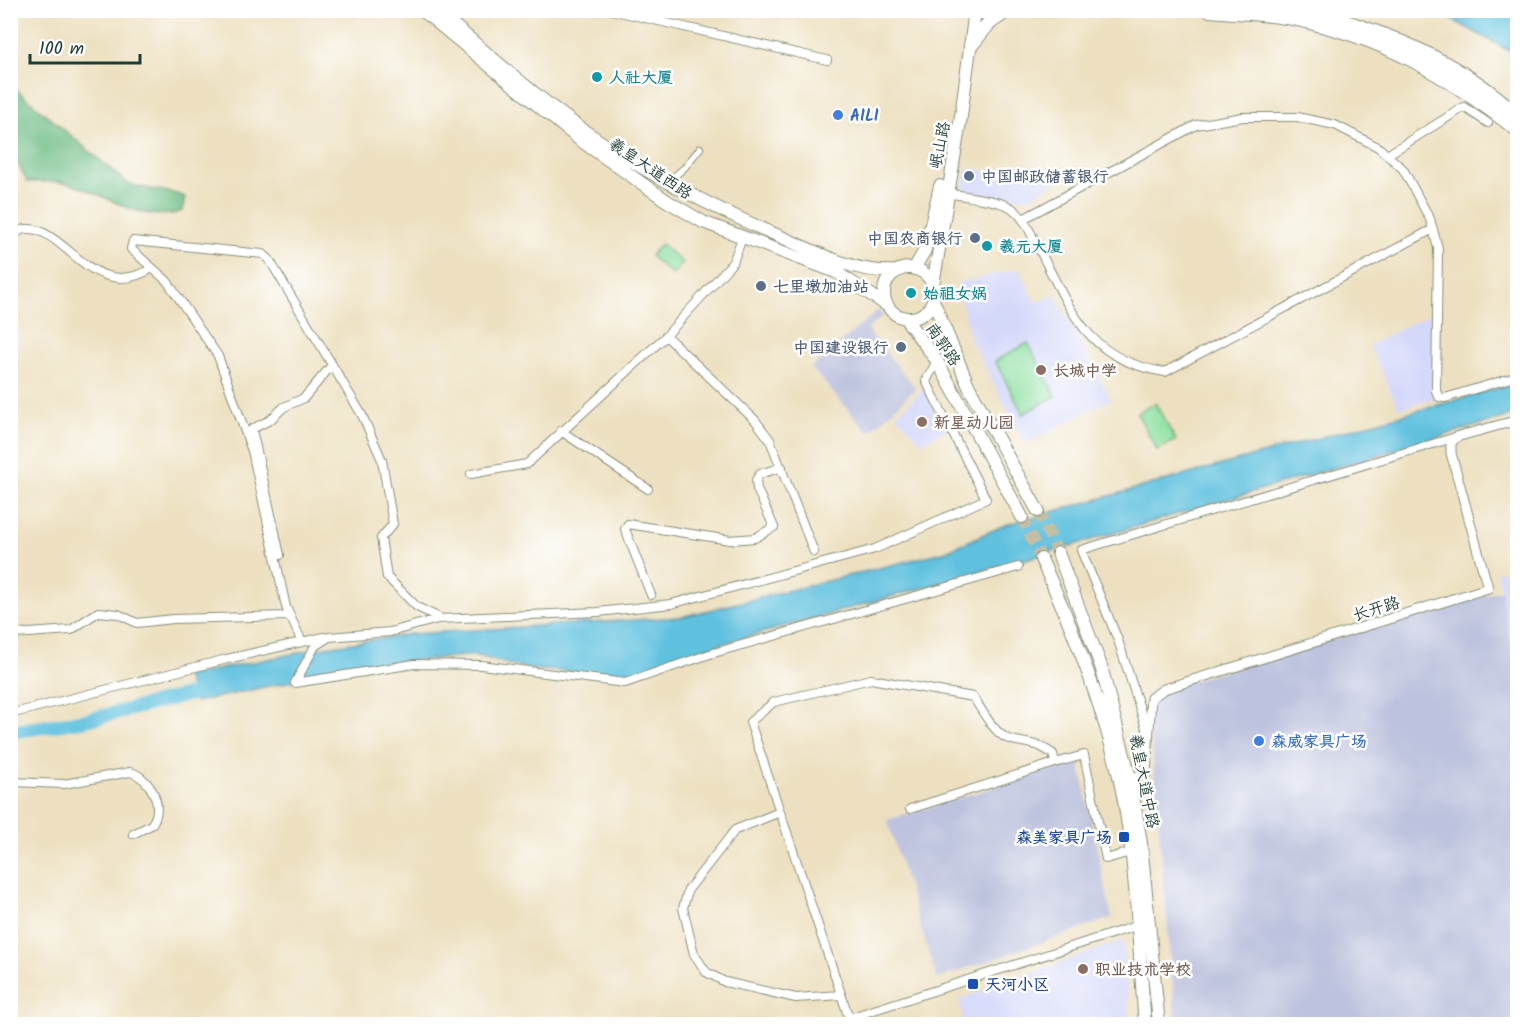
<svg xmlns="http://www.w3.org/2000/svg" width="1528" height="1035" font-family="Kalam,'LXGW WenKai TC',sans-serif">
	<rect width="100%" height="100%" fill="#fff"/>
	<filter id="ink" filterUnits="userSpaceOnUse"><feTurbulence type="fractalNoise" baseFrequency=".0167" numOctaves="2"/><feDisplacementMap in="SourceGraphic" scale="12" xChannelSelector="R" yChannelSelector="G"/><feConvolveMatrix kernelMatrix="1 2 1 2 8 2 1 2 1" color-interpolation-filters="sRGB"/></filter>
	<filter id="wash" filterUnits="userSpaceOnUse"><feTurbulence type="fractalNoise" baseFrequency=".008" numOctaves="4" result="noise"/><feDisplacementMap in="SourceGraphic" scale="24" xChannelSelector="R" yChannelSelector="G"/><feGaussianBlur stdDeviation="1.35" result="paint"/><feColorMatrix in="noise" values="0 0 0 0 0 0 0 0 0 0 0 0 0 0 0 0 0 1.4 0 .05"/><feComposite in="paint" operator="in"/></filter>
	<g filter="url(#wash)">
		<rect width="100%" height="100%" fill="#ede0c0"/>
		<path fill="#d4d8f9" d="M966,169L1027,175H1070L1027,198L962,192Z
			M1019,269L1036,303L1055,295L1111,399L1025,444L971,340L957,283Z
			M1430,314L1435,337V398L1399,409L1369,345Z
			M924,389L946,430L922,443L896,415Z
			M1517,568V652L1512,653L1497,572Z
			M1123,940L1130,1024H963L960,999Z"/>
		<path fill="#bdc3de" d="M878,310L883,315L867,330L916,388L869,433L811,368Z
			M1501,590L1512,652H1518L1517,1024H1176L1147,694Z
			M1079,761L1112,918L937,979L887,820Z"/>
		<path fill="#8de0a1" stroke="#568e6a" stroke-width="1.5" d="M661,244L683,263L672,275L650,256Z
			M1028,343L1056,396L1023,414L995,361Z
			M1155,403L1176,440L1157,450L1137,413Z"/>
		<path fill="#72be87" stroke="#487e5e" stroke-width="1.5" d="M10,84L127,183C146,191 166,188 185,197L182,211C144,225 110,196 74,185C59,180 43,182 27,182L11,149Z"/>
		<path fill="#61c1df" stroke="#407f8a" stroke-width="1.5" d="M1436,11H1517V55Z
			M1517,383V414L1019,561L696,651L626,675L527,669L474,655L361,666L196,702L186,676L326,647L411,634L681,617L944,552L1005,525Z"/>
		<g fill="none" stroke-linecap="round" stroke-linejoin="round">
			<path stroke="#61c1df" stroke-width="14" d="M10,732L87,720L211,689"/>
		</g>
	</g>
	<g filter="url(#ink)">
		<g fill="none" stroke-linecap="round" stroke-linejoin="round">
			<path stroke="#c4bfa4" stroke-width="12" stroke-dasharray="12 6" stroke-linecap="butt" d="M1038,511L1058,553
				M1022,517L1041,559"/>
			<g stroke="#868e7a" stroke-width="8">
				<path id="pedestrian" d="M668,182L685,167L700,148"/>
			</g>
			<g stroke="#868e7a" stroke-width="10">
				<path id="minor" d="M611,10L827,60
					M1387,155L1464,107L1488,123
					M947,193C961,196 1004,200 1013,209C1026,219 1032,237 1040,251C1072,313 1089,361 1165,372L1433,229
					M1023,219L1196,125L1243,117H1297L1335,125L1378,147L1403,169L1430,219L1438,248L1436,391L1439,397L1445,398L1518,376
					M10,238L21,230C63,219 90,307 152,268
					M666,336L755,420L770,440L814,552
					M561,431L648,489
					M471,474L527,464L666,336L733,262L742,238
					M280,555L252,429L270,420L284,407L304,398L332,365
					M651,595L625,529L628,524L730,540L755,538L774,527L757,489L756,480L760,474L782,467
					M10,631L15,634L71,630L98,612L118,614L137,623L173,619L290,616
					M302,642L286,607L252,451L218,356L167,281L131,249L133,241L263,254L269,259L362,415L382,460L393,524L381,538L387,577L417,607L442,619
					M295,683L315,646L329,637L390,632L438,619L598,612L671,604L875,549L986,499L926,381L937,361
					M295,683L414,664L481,665L625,683L710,654L1018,567
					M10,714L227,659L324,637
					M1147,731L1118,640L1081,550L1456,437
					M10,782L64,784L130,772C150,777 166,807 151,825L133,834
					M910,809L1055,763
					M780,812L735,830L688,890L683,908L694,954L706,972L725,982L796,998L841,995
					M849,1018L1142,924
					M851,1024L750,722L774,702L871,679L973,697C982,710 994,734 1009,739C1030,746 1031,739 1053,754L1055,763L1084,755L1106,859L1134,851"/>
			</g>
			<g stroke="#868e7a" stroke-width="11">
				<path id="tertiary" d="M1130,778L1146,774L1151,698L1164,689L1488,588L1451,453V443L1456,437L1518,420"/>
			</g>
			<g stroke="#868e7a" stroke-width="14">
				<path id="primary" d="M422,10L580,140L667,201L703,222L836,272L888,306
					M436,10C486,52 535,97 589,134C651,176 717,210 786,239C822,255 858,274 898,271
					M884 293a25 25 0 1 1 50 0a25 25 0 1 1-50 0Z
					M914,269L925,250L940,186
					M933,285L961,116L975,10
					M933,300L969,387L1038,511
					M905,318L937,361L1022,517
					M1058,553L1101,666L1130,778L1141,843L1159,1024
					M1041,559C1070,621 1095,686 1113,752C1137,839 1137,935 1145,1024"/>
			</g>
			<g stroke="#868e7a" stroke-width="16">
				<path id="motorway" d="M1210,10C1239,13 1269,13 1297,19C1389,39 1445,74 1518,130
					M1306,10C1384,32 1458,60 1518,116
					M971,45L989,23L1008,10"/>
			</g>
			<use href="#pedestrian" stroke="#fff" stroke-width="6"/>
			<use href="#minor" stroke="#fff" stroke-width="8"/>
			<use href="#tertiary" stroke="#fff" stroke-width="9"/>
			<use href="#primary" stroke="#fff" stroke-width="12"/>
			<use href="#motorway" stroke="#fff" stroke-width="14"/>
		</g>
	</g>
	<g fill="#0f9aa8" stroke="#fff" stroke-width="2">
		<circle cx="597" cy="77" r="6"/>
		<circle cx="987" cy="246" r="6"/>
		<circle cx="911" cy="293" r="6"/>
	</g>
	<g fill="#3f7fe0" stroke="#fff" stroke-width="2">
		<circle cx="838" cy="115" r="6"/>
		<circle cx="1259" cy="741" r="6"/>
	</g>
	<g fill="#5c6f8a" stroke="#fff" stroke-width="2">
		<circle cx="969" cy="176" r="6"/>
		<circle cx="975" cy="238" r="6"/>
		<circle cx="761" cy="286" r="6"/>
		<circle cx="901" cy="347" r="6"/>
	</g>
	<g fill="#8d6e63" stroke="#fff" stroke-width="2">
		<circle cx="1041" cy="370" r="6"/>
		<circle cx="922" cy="422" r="6"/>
		<circle cx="1083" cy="969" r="6"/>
	</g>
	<g fill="#1a4fb4" stroke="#fff" stroke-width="2">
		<rect x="1118" y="831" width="12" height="12" rx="3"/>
		<rect x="967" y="978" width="12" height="12" rx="3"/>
	</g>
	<g text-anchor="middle" stroke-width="5" stroke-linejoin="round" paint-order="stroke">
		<g font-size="16" font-weight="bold" fill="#0d838f" stroke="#fff" text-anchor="start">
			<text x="609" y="83">人社大厦</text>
			<text x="999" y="252">羲元大厦</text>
			<text x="923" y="299">始祖女娲</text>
		</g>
		<g font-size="16" font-weight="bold" fill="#366cbe" stroke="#fff" text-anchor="start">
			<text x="850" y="121">AILI</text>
			<text x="1271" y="747">森威家具广场</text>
		</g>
		<g font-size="16" fill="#1f3d34" stroke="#fff">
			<text transform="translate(939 145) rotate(-79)" y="6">岷山路</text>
			<text transform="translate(651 168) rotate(34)" y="6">羲皇大道西路</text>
			<text transform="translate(944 344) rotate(56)" y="6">南郭路</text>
			<text transform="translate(1376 608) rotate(-17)" y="6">长开路</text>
			<text transform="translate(1145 781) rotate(79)" y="6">羲皇大道中路</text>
		</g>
		<g font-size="16" font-weight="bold" fill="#4e5e75" stroke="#fff" text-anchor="start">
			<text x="981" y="182">中国邮政储蓄银行</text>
			<text x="963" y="244" text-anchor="end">中国农商银行</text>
			<text x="773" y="292">七里墩加油站</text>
			<text x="889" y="353" text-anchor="end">中国建设银行</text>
		</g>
		<g font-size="16" font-weight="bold" fill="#785e54" stroke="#fff" text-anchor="start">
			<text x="1053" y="376">长城中学</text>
			<text x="934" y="428">新星动儿园</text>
			<text x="1095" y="975">职业技术学校</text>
		</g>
		<g font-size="16" font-weight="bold" fill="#164399" stroke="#fff" text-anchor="end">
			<text x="1112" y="843">森美家具广场</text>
			<text x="985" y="990" text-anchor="start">天河小区</text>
		</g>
	</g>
	<rect width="1528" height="1035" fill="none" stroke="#fff" stroke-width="36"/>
	<path d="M30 54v9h110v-9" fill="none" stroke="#1f3d34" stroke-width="3"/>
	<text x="39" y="54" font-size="18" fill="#1f3d34" stroke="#ffffff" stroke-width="4.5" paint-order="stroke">100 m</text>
</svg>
